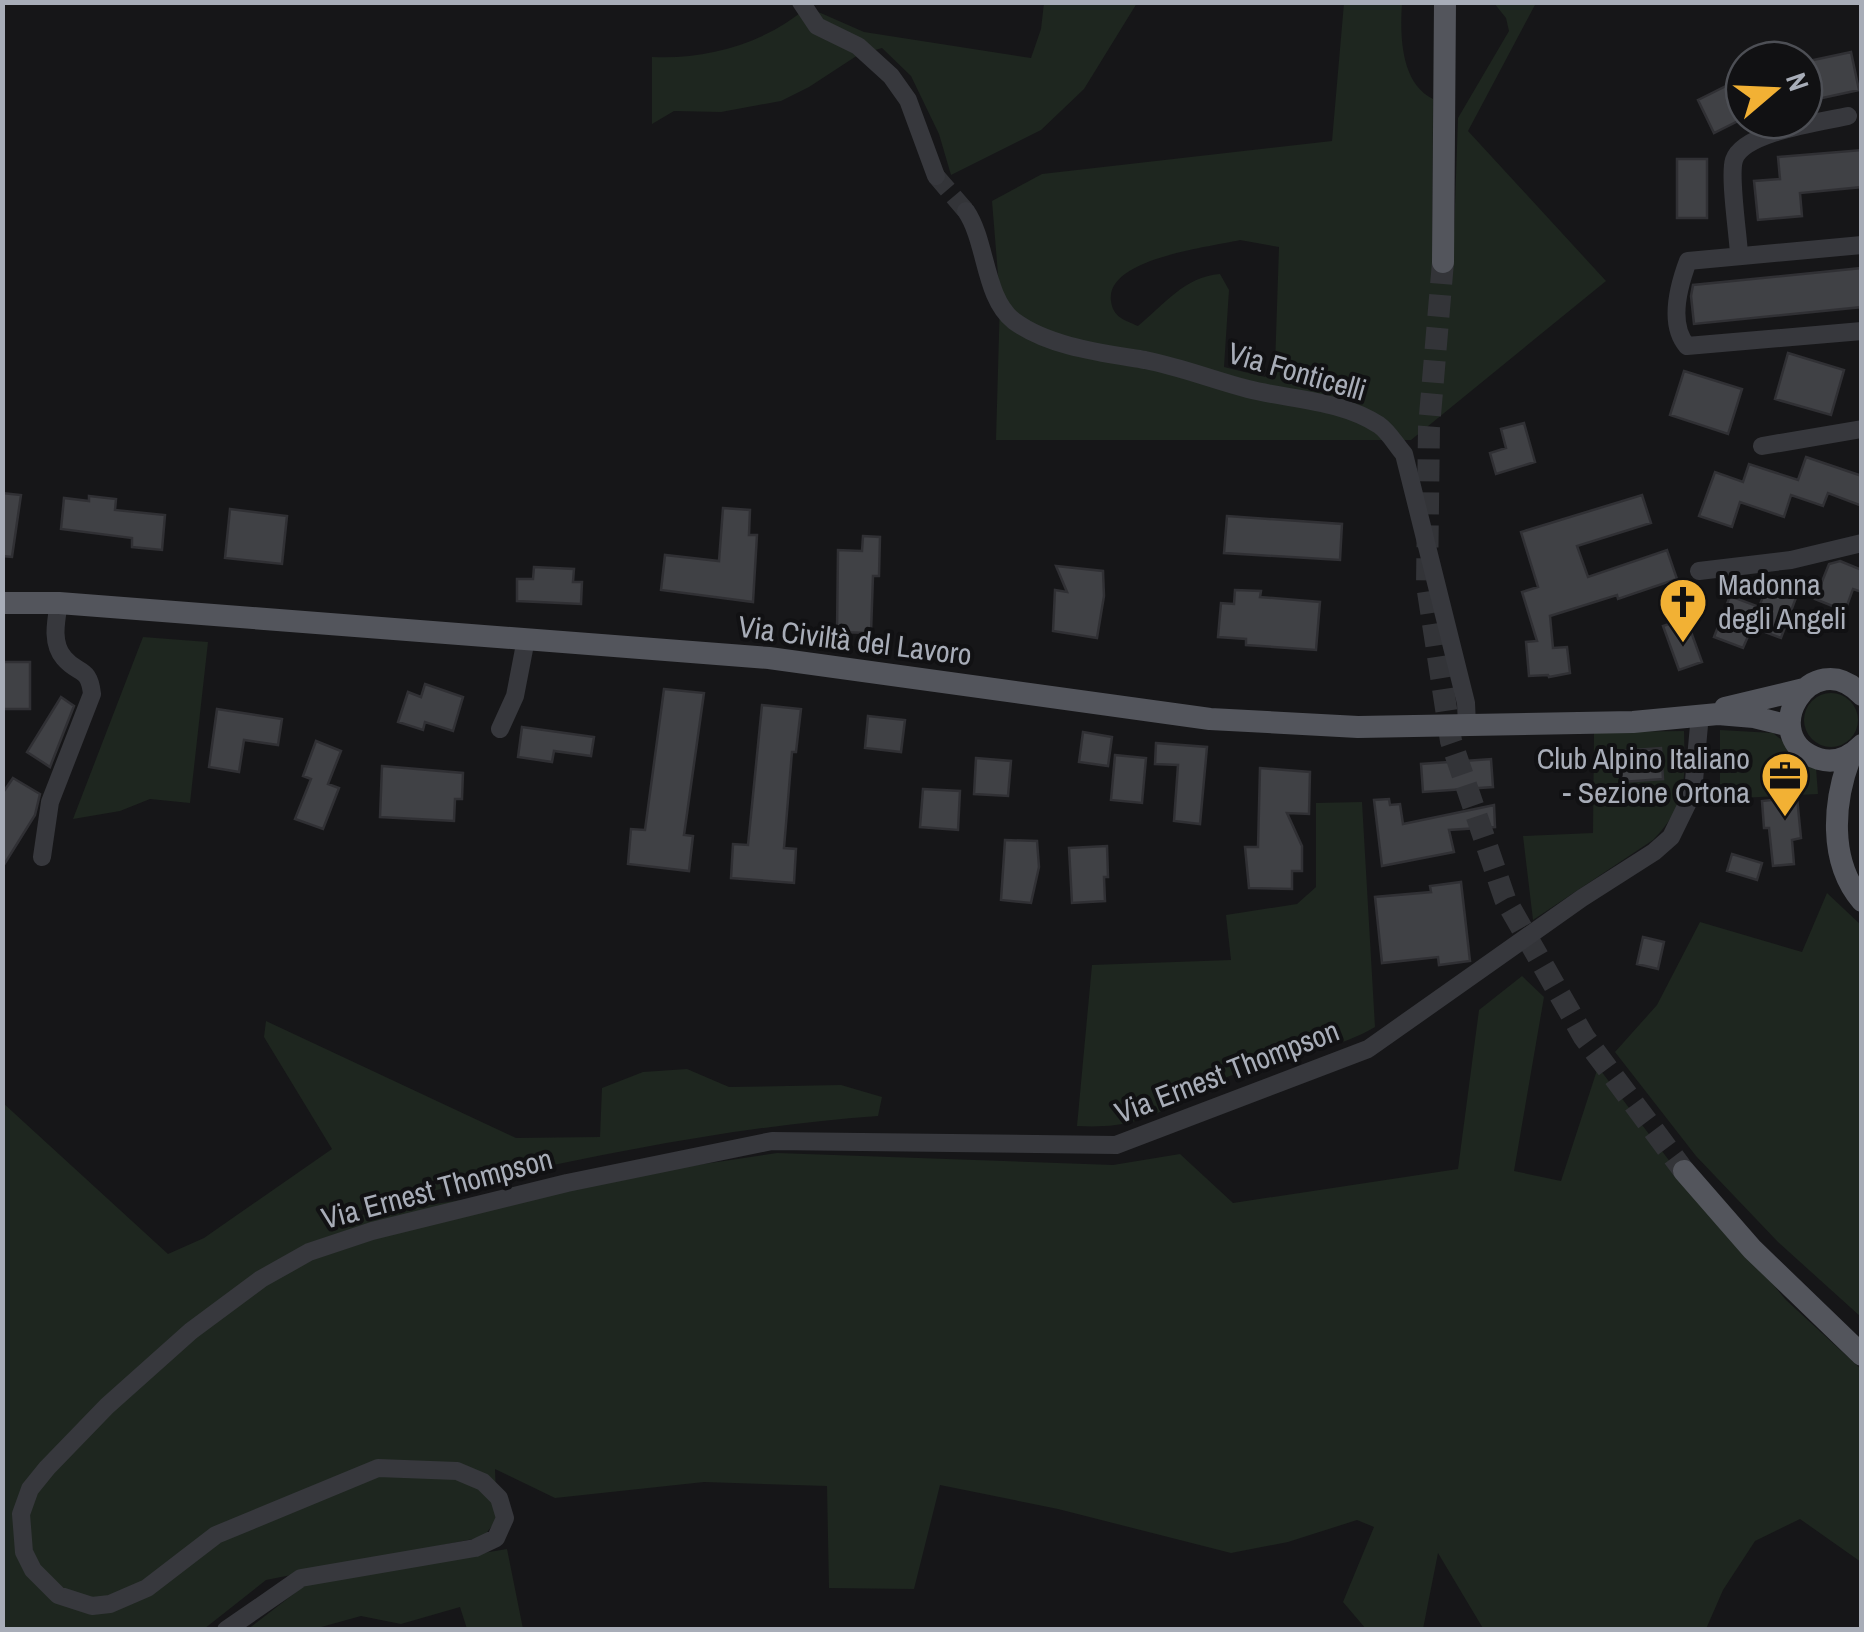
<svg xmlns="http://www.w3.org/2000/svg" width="1864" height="1632" font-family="'Archivo Narrow',sans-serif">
	<rect width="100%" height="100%" fill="#161618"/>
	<path fill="#1e261f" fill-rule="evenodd" d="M1044,3H1137L1084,89L1041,130L951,175L939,134L911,76L882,48L858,55L809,87L781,101L721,112L674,111L652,124V57C705,60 767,43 807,7L864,32L1031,58L1041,29Z
		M1344,3H1402C1400,34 1400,83 1433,99L1432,262L1453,263L1458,118L1509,31L1506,18L1494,3H1536L1468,131L1606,281L1411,440H996L1000,299L992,201L1042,174L1332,141ZM1240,240L1279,247L1275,366L1265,377L1224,367L1229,290L1220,274C1184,277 1165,304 1138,326C1124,320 1113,317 1111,301C1105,258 1211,247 1240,240Z
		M143,637L208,642L190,803L150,799L120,811L73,819Z
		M1804 720a27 27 0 1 1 54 0a27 27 0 1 1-54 0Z
		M1720,730L1773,733L1816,768L1818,794L1720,799Z
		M1684,731C1685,779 1688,804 1653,840L1533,920L1523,836L1593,833L1594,732Z
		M1362,802L1375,1027C1334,1051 1288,1055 1243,1071C1176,1095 1158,1131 1077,1126L1092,965L1231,960L1226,915L1297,904L1316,887V803Z
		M1827,893L1861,925V1317L1778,1242L1696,1156L1615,1052L1657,1005L1700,922L1802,952Z
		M1522,976L1544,997L1514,1171L1561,1181L1598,1067L1671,1163L1786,1300L1861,1369V1562L1800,1519L1755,1541L1723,1590L1706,1629L1484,1630L1438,1553L1423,1629H1366L1343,1602L1374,1527L1357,1520L1288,1542L1231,1553L1058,1509L940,1485L914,1589L829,1588L827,1486L704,1482L555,1498L495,1469L497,1520L483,1537L266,1580L204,1629H3L2,1102L168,1254L204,1238L332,1149L264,1037L266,1021L516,1138L600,1137L602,1088L643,1072L687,1069L729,1087L841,1085L882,1097L878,1116C707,1128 540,1168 373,1204L348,1217L777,1153L1113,1165L1180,1154L1233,1203L1458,1169L1479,1010Z
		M507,1549L523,1629H467L460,1607L401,1624L361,1616L314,1629L247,1630L309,1582Z"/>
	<path fill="#404145" stroke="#303034" stroke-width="2.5" d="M1851,52L1859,90L1804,102V62Z
		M1744,77V118L1714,133L1698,100Z
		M1862,150V187L1800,193L1802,216L1758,220L1754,181L1780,179L1778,157Z
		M1677,159H1707V218H1677Z
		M1862,268V307L1694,324L1691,296L1693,285Z
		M1788,353L1844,370L1831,415L1775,399Z
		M1684,371L1742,389L1728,434L1670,415Z
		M1524,423L1535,462L1496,474L1490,453L1506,448L1501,429Z
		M1806,457L1862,476V506L1828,493L1823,506L1791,495L1784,517L1740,502L1732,527L1699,516L1715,472L1743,482L1749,464L1798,480Z
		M2,493L21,495L12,557L2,556Z
		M1642,495L1651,523L1577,546L1588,577L1667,550L1677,579L1618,599L1617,595L1550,616L1553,648L1567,647L1570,673L1549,677L1548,675L1529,676L1526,642L1537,641L1522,592L1538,587L1521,532Z
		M89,496L116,499L115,510L165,515L162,550L132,547V538L61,529L64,498L89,501Z
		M723,508L750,510L749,535H757L753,602L661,590L665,555L719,561Z
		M230,509L287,516L282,564L225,558Z
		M1227,516L1342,524L1340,560L1224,553Z
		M863,536L880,537L879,576H873L871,633L837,632L838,550L862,551Z
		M1840,561L1862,570V592L1853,589L1845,611L1815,599L1829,564Z
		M1056,566L1103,571L1104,596L1097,638L1053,631L1055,590L1067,592Z
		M534,567L574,569L573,582H582L581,604L517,601V579H533Z
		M1768,584L1797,595L1781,638L1752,627L1743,648L1714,637L1730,596L1759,607Z
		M1235,590L1261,591L1260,597L1320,602L1316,650L1246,645V639L1218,637L1221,603L1234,604Z
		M1686,618L1702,662L1679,670L1663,626Z
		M2,662H30V709H2Z
		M425,684L463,697L453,731L425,722L423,730L398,722L408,692L421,697Z
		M664,689L704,693L684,835L693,836L689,871L628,864L631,829L645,830Z
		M61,697L74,706L50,767L27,752Z
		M762,705L801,709L796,752H792L784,848L796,849L794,883L731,878L733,844L748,845Z
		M217,709L282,719L278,745L244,740L239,772L209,767Z
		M868,716L905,720L901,752L865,748Z
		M522,727L594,737L591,756L554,751L552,762L518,757Z
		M1083,732L1112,737L1108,766L1079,762Z
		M316,741L341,751L328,784L339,788L323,829L295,819L311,779L303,776Z
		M1156,743L1207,747L1200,824L1174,821L1178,765L1155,764Z
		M1661,748L1663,779L1622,782L1620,751Z
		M1115,755L1146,758L1142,803L1111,800Z
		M976,758L1011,761L1008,796L974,794Z
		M1491,759L1493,787L1423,792L1421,764Z
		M382,766L463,773L462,799H455L454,821L380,817Z
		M1260,768L1310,772L1309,814L1287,813L1302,846V871H1292V889L1249,888L1245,847H1258Z
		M13,778L40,794L35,815L2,868V794Z
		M923,789L960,791L958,830L920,827Z
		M1797,797L1801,838L1792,840L1794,864L1773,866L1769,828H1764L1762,801Z
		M1389,799L1390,805L1400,804L1403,824L1494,805L1495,827L1449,830L1454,852L1382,866L1374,800Z
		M1005,840L1037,841L1039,867L1031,903L1001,900Z
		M1107,846L1108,877H1104L1105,901L1072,903L1069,848Z
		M1732,854L1762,863L1757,880L1727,871Z
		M1461,882L1470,961L1439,965L1438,957L1382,963L1375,897L1431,892L1430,886Z
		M1643,937L1664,942L1658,969L1637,964Z"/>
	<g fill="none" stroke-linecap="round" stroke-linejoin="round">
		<path stroke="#333438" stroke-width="18" stroke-dasharray="18 9" stroke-linecap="butt" d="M936,176L966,211"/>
		<path stroke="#333438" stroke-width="22" stroke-dasharray="22 11" stroke-linecap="butt" d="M1443,262L1429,427L1427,585L1451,741L1505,899L1584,1037L1684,1171"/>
		<path stroke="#37383d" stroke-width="18" d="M801,2L817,26L858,46L891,76L908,100L936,176
			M966,211C987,242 984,298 1014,321C1049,347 1103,353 1145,360C1181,367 1213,380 1248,389C1291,400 1341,400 1379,425C1389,432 1396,445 1404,454L1466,703L1467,725
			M1862,245L1688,261C1679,285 1668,324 1687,346L1862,331
			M1739,254C1738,234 1729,176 1734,160C1743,132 1821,122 1848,116
			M1762,446L1862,429
			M1699,571L1791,560L1862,543
			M500,729L515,696L526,639
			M42,857L50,802L92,694C89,666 78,675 64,658C51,643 56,621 59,603
			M226,1630L301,1578L475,1548L496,1538L505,1518L499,1498L483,1482L457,1471L378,1468L216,1535L147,1588L110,1604L92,1606L58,1595L33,1570L24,1552L21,1514L30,1489L47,1468L107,1406L191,1331L261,1279L309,1252L372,1231L567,1183L772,1141L1116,1145L1368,1049L1582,898L1654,852L1671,837L1693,792L1700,714"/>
		<path stroke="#53555c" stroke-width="22" d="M1443,262L1445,2
			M2,603H59L769,658L1210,719L1358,727L1633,722L1718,714L1754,717L1790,726
			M1862,695C1811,641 1754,739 1819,759C1836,764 1850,757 1862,745
			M1725,708L1804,689
			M1851,755C1833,801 1828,861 1862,901
			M1684,1171L1752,1249L1862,1355"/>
	</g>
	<defs>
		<g id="church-pin" transform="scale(2.5)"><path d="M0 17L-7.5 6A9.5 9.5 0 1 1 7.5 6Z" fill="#f2b134" stroke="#111113"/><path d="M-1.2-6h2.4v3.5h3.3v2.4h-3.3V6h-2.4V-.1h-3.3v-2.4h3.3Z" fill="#111"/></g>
		<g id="office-pin" transform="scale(2.5)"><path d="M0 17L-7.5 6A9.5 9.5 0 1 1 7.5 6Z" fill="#f2b134" stroke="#111113"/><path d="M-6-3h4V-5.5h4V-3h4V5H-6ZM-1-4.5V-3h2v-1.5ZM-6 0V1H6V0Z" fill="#111"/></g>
	</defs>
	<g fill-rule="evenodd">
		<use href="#church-pin" x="1683" y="602"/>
		<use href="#office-pin" x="1785" y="776"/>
	</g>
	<g text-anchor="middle" stroke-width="8" stroke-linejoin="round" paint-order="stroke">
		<g font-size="30" fill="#a8adb8" stroke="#111113">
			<text transform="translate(1297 372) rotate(16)" y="10">Via Fonticelli</text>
			<text transform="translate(855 641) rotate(7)" y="10">Via Civiltà del Lavoro</text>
			<text transform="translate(1227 1072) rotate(-21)" y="10">Via Ernest Thompson</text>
			<text transform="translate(437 1189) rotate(-15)" y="10">Via Ernest Thompson</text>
		</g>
		<g font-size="30" fill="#a8adb8" stroke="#111113" text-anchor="start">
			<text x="1718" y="595">Madonna<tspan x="1718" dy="34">degli Angeli</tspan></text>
			<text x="1750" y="769" text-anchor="end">Club Alpino Italiano<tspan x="1750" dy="34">- Sezione Ortona</tspan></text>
		</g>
	</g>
	<rect width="1864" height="1632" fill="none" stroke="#a8adb8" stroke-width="10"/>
	<g transform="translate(1774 90) rotate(71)"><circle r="48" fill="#111113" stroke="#4d4f55" stroke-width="2.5"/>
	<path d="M0-8L18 38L0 25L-18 38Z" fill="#f2b134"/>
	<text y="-15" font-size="28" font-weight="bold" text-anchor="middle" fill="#a8adb8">N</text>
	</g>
</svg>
